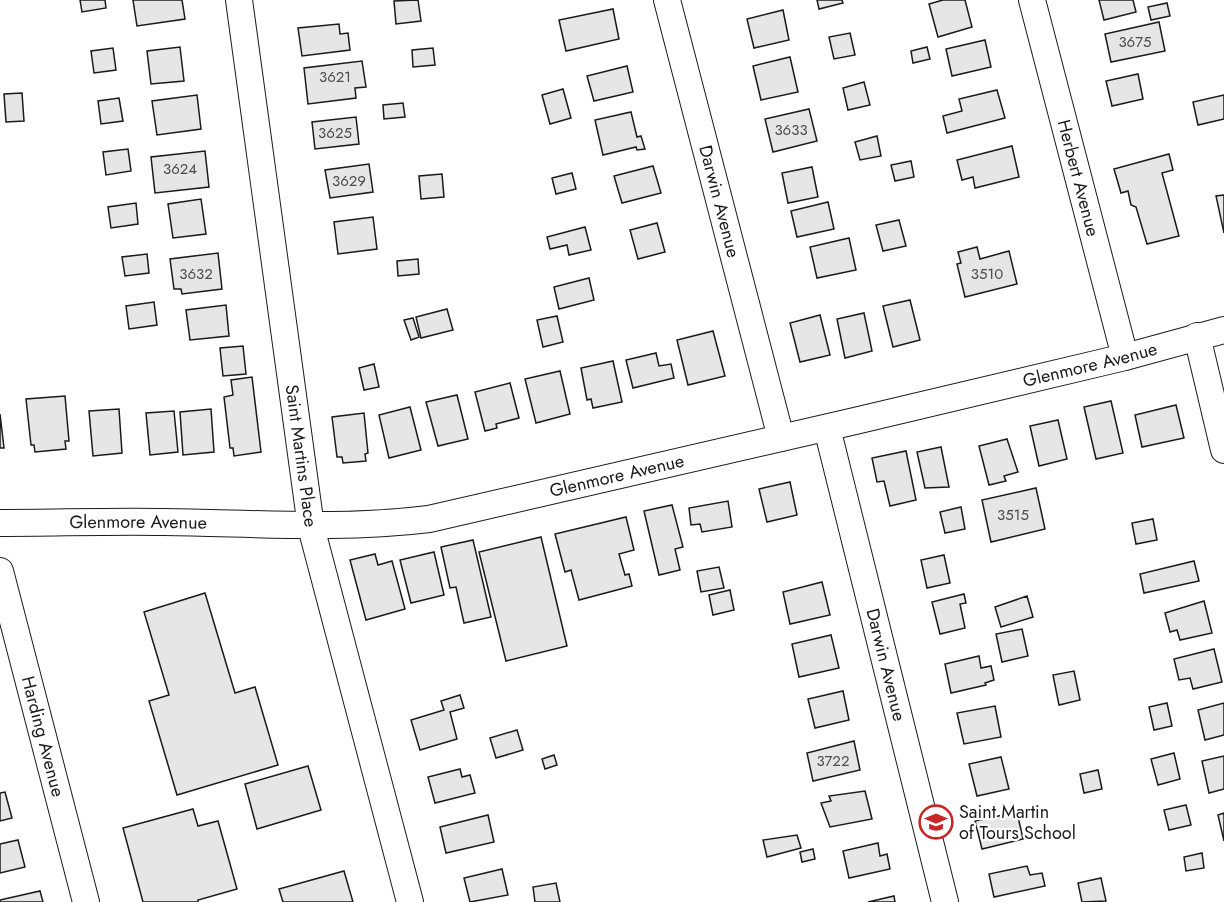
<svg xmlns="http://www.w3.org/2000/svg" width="1224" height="902" font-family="Jost,sans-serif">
	<rect width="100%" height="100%" fill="#fff"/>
	<path fill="#e6e6e6" stroke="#1a1a1a" stroke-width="1.5" d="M80,0H105L106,8L82,12Z
		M133,0H182L185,19L137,26Z
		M418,0L421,21L396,24L394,1Z
		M817,0H842L843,3L819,9Z
		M943,0H965L972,27L938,37L929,4Z
		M1099,0H1133L1136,12L1104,20Z
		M1167,3L1170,16L1151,20L1148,7Z
		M613,9L619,39L566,51L559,20Z
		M783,10L789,40L754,48L747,19Z
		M1159,22L1165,51L1111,62L1105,34Z
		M339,24L340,34L348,33L350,50L302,56L298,28Z
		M850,33L855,55L834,59L829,37Z
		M985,40L991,67L952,76L946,49Z
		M180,47L184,81L151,84L147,51Z
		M927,47L930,59L913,63L911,51Z
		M113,48L116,70L94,73L91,51Z
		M433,48L435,65L413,67L412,50Z
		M790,57L798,92L761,100L753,66Z
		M362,61L366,87L355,88L356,98L308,104L304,68Z
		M627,66L633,92L594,101L587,76Z
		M1138,74L1143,99L1112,106L1106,81Z
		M864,82L870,105L848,110L843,88Z
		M563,89L571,118L550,124L542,95Z
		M997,90L1005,118L947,133L943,116L962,111L959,99Z
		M22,93L24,121L6,122L4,94Z
		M197,95L201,129L157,135L152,101Z
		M1224,95V119L1198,125L1193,102Z
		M119,98L123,121L101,124L98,101Z
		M403,103L405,117L384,119L383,105Z
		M809,109L817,141L773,152L765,119Z
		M631,112L637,137L641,136L645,149L637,150L636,147L603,155L595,120Z
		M356,117L359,144L315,149L312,122Z
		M877,136L881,156L860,160L855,142Z
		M1012,146L1019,177L975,188L973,177L962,180L957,160Z
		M128,149L131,171L106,175L103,152Z
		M205,151L209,187L155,193L151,157Z
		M1169,154L1173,170L1162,173L1179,236L1147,244L1136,207L1131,205L1128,191L1121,193L1114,169Z
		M911,161L914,177L895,181L891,165Z
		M369,164L373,192L330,198L325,170Z
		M653,166L661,193L622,203L614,176Z
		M812,167L818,197L788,203L782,173Z
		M572,173L576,189L556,194L552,178Z
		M442,174L444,197L421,199L419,176Z
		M1224,195V233L1216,196Z
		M201,199L206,234L173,238L168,204Z
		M828,202L834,229L797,237L791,211Z
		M136,203L138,224L111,228L108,207Z
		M373,217L377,249L338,254L334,222Z
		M899,220L906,246L883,251L876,225Z
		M657,223L665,252L638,259L630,230Z
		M585,227L591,250L569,255L567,245L550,249L547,237Z
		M849,238L856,270L817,278L810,247Z
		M977,247L980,259L1009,251L1017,284L965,297L957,264L961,263L958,252Z
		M218,253L222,289L182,294L181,289H174L170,259Z
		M147,254L149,273L125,276L122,257Z
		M418,259L419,274L398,276L397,261Z
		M589,278L594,300L559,309L554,287Z
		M910,300L920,340L893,347L883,306Z
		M154,302L157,325L129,329L126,306Z
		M226,305L229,336L190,340L186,310Z
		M447,309L453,330L421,338L416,317Z
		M864,313L872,351L845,358L837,319Z
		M820,315L830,355L800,362L790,323Z
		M557,316L563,342L543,347L537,320Z
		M413,318L419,337L411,340L404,320Z
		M713,331L725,376L688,385L677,340Z
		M243,346L246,374L223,376L220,348Z
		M656,353L659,366L671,364L674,378L633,388L626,360Z
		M613,361L622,402L593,408L591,399L587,400L581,368Z
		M374,364L379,387L364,390L359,368Z
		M560,371L570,414L536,423L525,379Z
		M252,377L261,452L234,456L233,448H230L224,397L233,395L231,380Z
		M510,383L519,418L496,424L497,428L485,431L475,392Z
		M457,395L468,439L438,446L426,402Z
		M65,396L69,441H65L66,449L35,452L34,445H31L26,399Z
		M1111,401L1123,453L1096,459L1084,407Z
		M1176,405L1184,438L1142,447L1135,415Z
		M410,407L421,450L389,458L379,415Z
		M119,409L122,453L93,456L89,411Z
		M211,409L214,452L183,455L180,412Z
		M174,411L178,452L150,455L146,413Z
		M364,413L368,453L365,454L366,461L343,463L342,457H337L332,417Z
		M0,414L4,448H0Z
		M1058,420L1067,459L1039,466L1030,426Z
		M1007,439L1018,472L1004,476L1006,481L989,485L979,446Z
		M941,447L949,487L925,488L917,452Z
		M906,451L916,500L890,506L884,481L877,482L872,458Z
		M790,482L797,515L767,522L759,489Z
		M1036,488L1045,529L991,542L982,500Z
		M728,501L732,527L702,532L700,524L691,525L689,508Z
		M672,505L683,547L675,549L680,570L659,575L644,511Z
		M961,507L965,529L945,533L940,512Z
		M626,517L634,550L619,554L625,575L629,574L632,586L579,600L571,570L565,572L555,534Z
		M1153,519L1157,540L1136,544L1132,523Z
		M541,537L567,646L506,661L479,552Z
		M473,540L491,617L464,623L456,587L450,588L441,547Z
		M434,552L444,595L411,603L400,560Z
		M375,554L378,565L392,561L405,609L366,620L350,560Z
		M944,555L950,583L927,588L921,560Z
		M1194,561L1199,581L1144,593L1140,574Z
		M719,567L724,588L701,592L697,571Z
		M822,582L830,615L790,624L783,592Z
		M730,590L734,610L713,615L709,595Z
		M205,593L235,693L255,687L278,765L177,795L149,701L169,695L144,612Z
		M964,594L966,603L960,604L965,628L940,634L932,602Z
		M1027,596L1033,617L1001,627L995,607Z
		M1204,601L1212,633L1180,640L1177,630L1170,632L1165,613Z
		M1022,629L1028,656L1002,662L996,634Z
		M831,635L839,668L799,677L792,644Z
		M1214,649L1222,682L1193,689L1190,678L1179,680L1174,659Z
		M979,656L981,668L991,666L994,680L985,683L986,685L951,693L945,664Z
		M1074,671L1080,700L1059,705L1053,675Z
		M843,691L849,720L815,728L808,699Z
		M460,695L464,708L450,712L457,739L420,750L411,720L444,710L441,701Z
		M1167,703L1172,726L1154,730L1149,707Z
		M1224,703V735L1205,740L1198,710Z
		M995,706L1001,737L964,744L957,713Z
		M517,730L523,750L496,758L490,738Z
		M854,741L860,770L813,781L807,753Z
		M1174,753L1180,779L1158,785L1151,759Z
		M554,755L557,765L545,769L542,759Z
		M1224,756V789L1209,793L1202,761Z
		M1001,757L1009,789L977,796L969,764Z
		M308,766L321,810L257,829L245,784Z
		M460,769L462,777L470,775L475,793L435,803L428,777Z
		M1098,770L1102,789L1084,793L1080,774Z
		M865,791L872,819L830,827L821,803L831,801L829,796Z
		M5,792L12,818L0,821V793Z
		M1186,805L1191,825L1169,830L1164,810Z
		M193,809L198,826L218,821L237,889L198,900V902H143L123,828Z
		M1017,812L1023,839L982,849L975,821Z
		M1224,813V841L1218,815Z
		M488,815L494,842L446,853L440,827Z
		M797,835L801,848L767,857L763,840Z
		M18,840L25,867L0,873V844Z
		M878,843L880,856L887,854L890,869L849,878L843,851Z
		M813,849L815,859L802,862L800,852Z
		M1202,853L1204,868L1186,871L1184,857Z
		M1027,866L1030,875L1042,873L1045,886L994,897L989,874Z
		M502,869L508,895L470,902L464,878Z
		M344,871L353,902H283L279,889Z
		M1101,878L1106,901L1082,902L1078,883Z
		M556,883L560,902H535L533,887Z
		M40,891L43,902H0V900Z
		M894,896L895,902H868Z"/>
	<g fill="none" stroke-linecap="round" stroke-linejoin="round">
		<g stroke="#1a1a1a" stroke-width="28">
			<g id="minor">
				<path id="s1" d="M239,0L311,527L410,902"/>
				<path id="s2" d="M667,0L781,438"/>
				<path id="s3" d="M1032,0L1125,357"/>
				<path d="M1197,336L1224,450"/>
				<path id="s4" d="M827,428L945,902"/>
				<path id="s5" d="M0,523C55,523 110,521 164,522C253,523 340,530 429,519L855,421L1125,357L1224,330"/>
				<path id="s6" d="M0,571L86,902"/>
			</g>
		</g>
		<use href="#minor" stroke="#fff" stroke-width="26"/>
	</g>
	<defs>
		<g id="school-ring" transform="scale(1.725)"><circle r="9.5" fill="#fff" stroke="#c62828" stroke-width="1.5"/><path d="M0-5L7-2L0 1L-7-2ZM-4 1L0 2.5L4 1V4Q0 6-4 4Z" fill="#c62828"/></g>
	</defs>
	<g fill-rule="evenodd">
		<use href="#school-ring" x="936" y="822"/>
	</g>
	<g text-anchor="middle" stroke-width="4.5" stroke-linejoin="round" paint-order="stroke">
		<g font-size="15" fill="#4d4d4d">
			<text x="1135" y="47">3675</text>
			<text x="335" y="82">3621</text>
			<text x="791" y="135">3633</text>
			<text x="335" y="138">3625</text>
			<text x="180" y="174">3624</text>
			<text x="349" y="186">3629</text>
			<text x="196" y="279">3632</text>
			<text x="987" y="279">3510</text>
			<text x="1013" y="520">3515</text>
			<text x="833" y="766">3722</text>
		</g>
		<g font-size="18" fill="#1a1a1a" stroke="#fff">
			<text dy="6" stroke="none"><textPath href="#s3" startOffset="184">Herbert Avenue</textPath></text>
			<text dy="6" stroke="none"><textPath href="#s2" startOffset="208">Darwin Avenue</textPath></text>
			<text dy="6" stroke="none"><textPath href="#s5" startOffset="1108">Glenmore Avenue</textPath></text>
			<text dy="6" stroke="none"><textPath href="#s1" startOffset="460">Saint Martins Place</textPath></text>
			<text dy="6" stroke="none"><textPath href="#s5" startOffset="622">Glenmore Avenue</textPath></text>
			<text dy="6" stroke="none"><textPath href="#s5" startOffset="138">Glenmore Avenue</textPath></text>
			<text dy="6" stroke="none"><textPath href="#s4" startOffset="244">Darwin Avenue</textPath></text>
			<text dy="6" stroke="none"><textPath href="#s6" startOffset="171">Harding Avenue</textPath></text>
		</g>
		<g font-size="18" fill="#1a1a1a" stroke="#fff" text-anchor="start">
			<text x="959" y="818">Saint Martin<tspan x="959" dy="21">of Tours School</tspan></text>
		</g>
	</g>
</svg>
